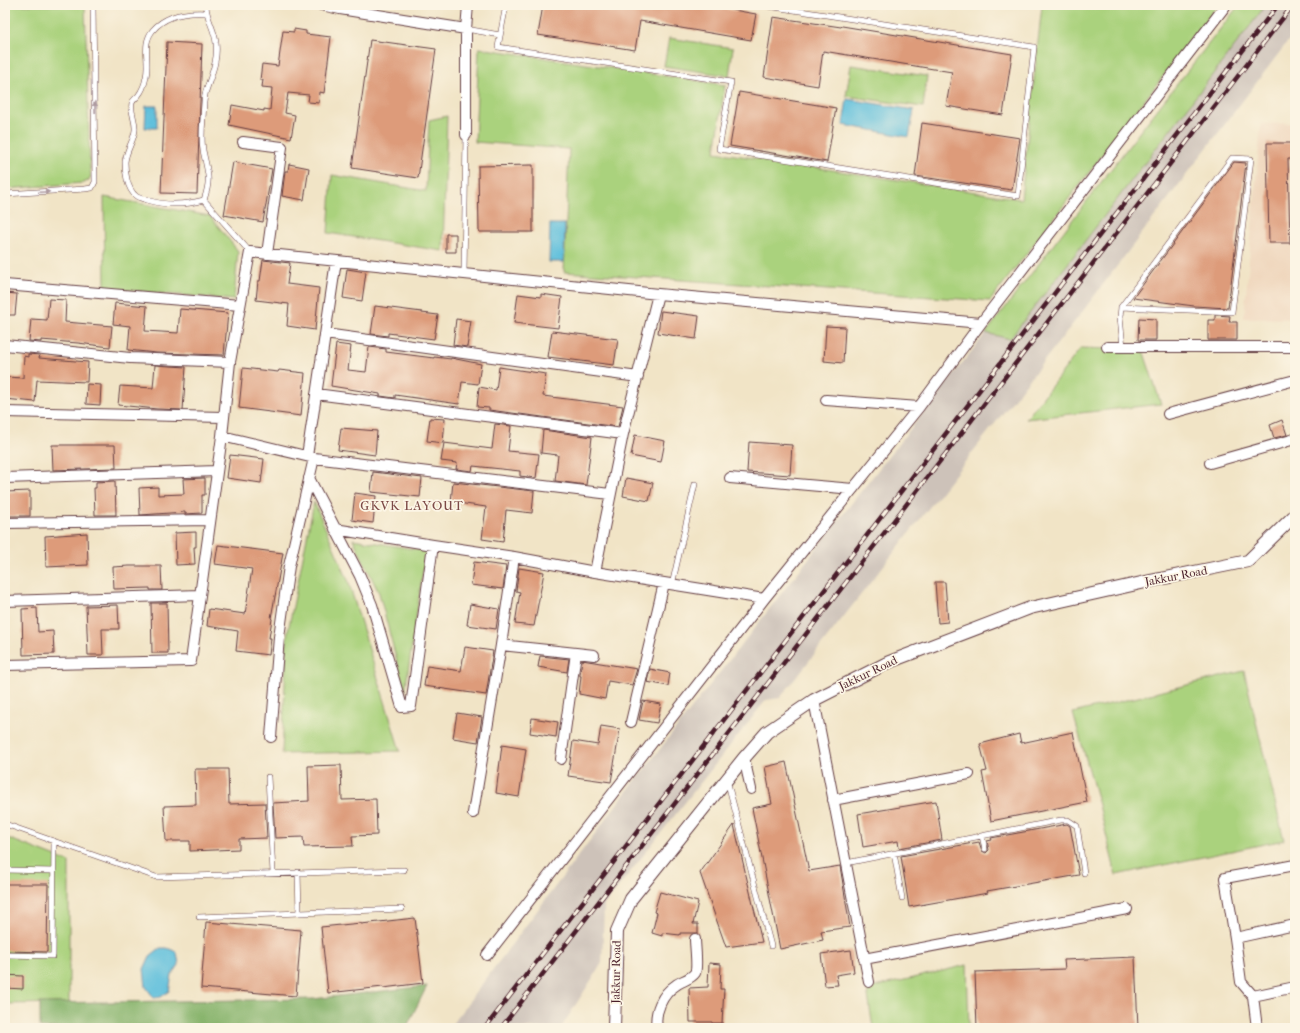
<svg xmlns="http://www.w3.org/2000/svg" width="1300" height="1033" font-family="'IM FELL French Canon',serif">
	<rect width="100%" height="100%" fill="#fcf5e5"/>
	<filter id="ink" filterUnits="userSpaceOnUse"><feTurbulence type="fractalNoise" baseFrequency=".025" numOctaves="2"/><feDisplacementMap in="SourceGraphic" scale="8" xChannelSelector="R" yChannelSelector="G"/><feConvolveMatrix kernelMatrix="1 2 1 2 8 2 1 2 1" color-interpolation-filters="sRGB"/></filter>
	<filter id="wash" filterUnits="userSpaceOnUse"><feTurbulence type="fractalNoise" baseFrequency=".012" numOctaves="4" result="noise"/><feDisplacementMap in="SourceGraphic" scale="16" xChannelSelector="R" yChannelSelector="G"/><feGaussianBlur stdDeviation="0.9" result="paint"/><feColorMatrix in="noise" values="0 0 0 0 0 0 0 0 0 0 0 0 0 0 0 0 0 1.4 0 .05"/><feComposite in="paint" operator="in"/></filter>
	<g filter="url(#wash)">
		<rect width="100%" height="100%" fill="#f1e4c6"/>
		<path fill="#efd6bc" d="M1295,123V319L1244,318L1261,124Z"/>
		<path fill="#cdc2b9" d="M1266,5H1295V32L1079,316L780,698L766,700L604,905L602,963L561,1028H449L621,799L859,494L986,333L1010,339Z"/>
		<path fill="#aad27d" stroke="#7a7854" d="M5,5H85L90,169L91,176L88,181L83,183L5,189Z
			M1042,5H1218L990,301L564,272L569,149L475,142L479,48L725,85L715,152L1021,199Z
			M1239,5H1266L1010,339L986,333L1138,134Z
			M669,38L733,48L729,76L664,66Z
			M851,65L927,76L923,107L846,96Z
			M447,116L443,251L328,233L332,175L426,191L429,120Z
			M104,197L210,216L238,251L234,300L105,288Z
			M1081,348L1143,350L1161,404L1026,419Z
			M314,502L348,580L400,751L282,754L287,636Z
			M353,539L426,551L405,692L379,593Z
			M1244,671L1284,840L1116,875L1099,805L1073,713Z
			M5,837L69,862V1003L5,1004Z
			M967,965L969,1028H873L867,989Z"/>
		<path fill="#87b46c" stroke="#686a4c" d="M427,986L406,1028H40V1003L313,999Z"/>
		<path fill="#5ebfdc" stroke="#546f84" d="M847,99L914,110L909,137L843,125Z
			M146,106H157V128H145Z
			M550,224H565L564,262H549Z
			M160,948H167L177,952L179,965L172,975L169,991L161,997L154,998L146,987L144,969L150,956Z"/>
		<g id="blocks">
			<path fill="#dd9b7a" d="M543,5H704L756,14L751,40L640,21L635,50L538,35Z
				M773,17L841,27L842,26L1012,54L1003,115L946,106L952,72L823,51L818,86L764,77Z
				M294,29L306,31V34L331,37L324,93L320,92L319,103L308,102L309,95L288,93L285,113L295,115L291,138L229,125L232,105L264,111V109L270,110L272,88L262,87L263,80H260L262,64L278,66L283,31L294,32Z
				M370,40L436,49L418,178L352,168Z
				M167,42L202,44L197,194L161,193Z
				M739,92L836,108L827,162L730,146Z
				M922,123L1020,138L1012,190L915,176Z
				M1267,143H1295V159H1288L1290,243H1269Z
				M233,162L272,169L263,222L224,215Z
				M1234,162L1246,163L1228,308L1194,306L1133,298Z
				M289,164L309,168L304,200L282,196L285,171H288Z
				M533,165V232H479L478,166Z
				M446,234H456V252H446Z
				M263,260L290,263L287,284L319,288L315,330L287,326L289,304L256,300L258,281H260Z
				M347,269L366,272L362,301L343,298Z
				M5,293L17,294L15,315H5Z
				M518,294L541,297V294L562,297L558,328L514,323Z
				M49,299L66,300L65,322L112,326L110,347L78,343L41,340V342L29,341L31,319L47,320Z
				M115,303L147,306L145,331L178,333L180,309L228,313L224,355L156,353L128,350L130,326L113,324Z
				M375,306L422,312V313L438,315L434,339L388,333V336L371,334Z
				M661,311L699,316L696,339L658,333Z
				M1215,315L1230,316L1229,322H1237V340H1208V320H1215Z
				M1139,318L1156,319V340H1138Z
				M456,319L471,321L467,347L453,345Z
				M826,326L845,327L843,363L824,361Z
				M552,331L618,339L614,365L548,357Z
				M336,344L351,346L348,370L366,372L369,347L386,349V352L434,358V357L451,359V358L481,364L478,384L462,382L459,404L395,395V398L380,396V394L331,386Z
				M28,354L40,355L39,358L88,362L87,382L37,380L35,402L5,399L6,377L23,378L24,356L28,357Z
				M155,365L186,367L183,410L157,409L118,405L120,386L153,388Z
				M499,367L546,374L543,396L623,406L618,427L489,410V408L477,407L479,387L496,390Z
				M243,368L278,372L279,370L305,373L301,416L239,408Z
				M87,384L101,385L100,405L86,404Z
				M430,418L445,419L443,443L427,441Z
				M1282,420L1287,435L1274,438L1270,425Z
				M495,424L511,426L508,451L539,454L536,478L520,476V471L473,466L472,471L456,469L457,463L441,461L444,443L492,449Z
				M341,428L377,431L375,455L338,450Z
				M543,430L592,437L586,485L555,481L558,455L541,453Z
				M635,435L665,441L661,462L631,456Z
				M749,442L792,445L790,475L747,472Z
				M52,445H115L116,468L53,470Z
				M230,455L264,459L261,483L227,478Z
				M373,472L422,478L420,497L371,492Z
				M205,478V495H202V513L185,514V512L140,515L139,488L158,487V495L184,494L183,479Z
				M626,478L653,483L649,501L623,496Z
				M115,481L116,515H95L94,488H96V482Z
				M453,482L534,491L532,513L506,510L503,542L482,539L486,507L451,502Z
				M30,491V516H5V492Z
				M355,493L376,496L373,523L352,520Z
				M196,532V547H194L195,564L176,565L175,533Z
				M87,533L88,565L46,567L45,536Z
				M218,545L283,553L271,618L272,619L269,638H271L269,655L236,651L238,631L207,626L209,609L245,614L252,569L215,564Z
				M474,562L506,566L503,589L471,585Z
				M129,566H161L162,590H150V588L114,589L113,567Z
				M519,568L544,572L534,626L515,624L520,592L516,591Z
				M935,582H945L948,622L938,623Z
				M151,603H167L168,653H152Z
				M470,604L499,609L496,629L467,625Z
				M118,605L119,629H102L103,655H88L86,606Z
				M37,608L38,632L53,631L54,654L23,655L22,609Z
				M465,647L493,651L486,695L424,686L427,666L461,671Z
				M540,656L569,659L567,672L538,667Z
				M582,660L637,669L632,685L608,681L605,699L579,694L581,676H580V674Z
				M650,669L670,673L668,686L647,682Z
				M643,701L661,704L657,723L639,720Z
				M457,713L482,717L478,742L453,738Z
				M532,718L558,722L556,737L530,733Z
				M601,726L620,729L611,782L568,776L573,741L598,745Z
				M1073,732L1087,802L991,821L982,772L987,771L980,744L1019,734L1021,743Z
				M502,745L526,749L519,797L496,793Z
				M786,762L809,871L840,866L850,927L821,931L823,940L780,949L752,808L772,804L765,767Z
				M341,765L342,800L376,799L377,835L352,836L353,846L304,847L303,837L275,838L273,803L309,801L308,766Z
				M195,769H228L229,804L265,803L267,838L239,839V849L190,851V841H166L164,806L196,805Z
				M936,801L942,840L899,848L898,841L863,847L858,814Z
				M1067,824L1070,826L1079,875L987,891L988,893L909,907L901,856L979,842L982,851L986,853L989,850L987,841L992,840L991,838Z
				M734,825L762,942L726,947L700,873Z
				M5,884H48L47,952L5,951Z
				M660,892L698,902L693,924H698V933H680V935L662,933V936L652,933L657,913L654,912Z
				M415,918L423,983L383,988V987L328,993L321,927L361,923V924Z
				M206,922L301,930L296,996L201,988Z
				M851,950L854,972L836,975L838,985L825,986L821,954Z
				M1135,957L1138,1028H977L975,972L1065,969L1064,960Z
				M709,963L721,964L720,989H724L722,1023H712V1022H690L689,988L708,987Z
				M5,975L23,976V989L5,988Z"/>
		</g>
	</g>
	<g filter="url(#ink)">
		<use href="#blocks" fill-opacity="0" stroke="#633d42" stroke-width="1"/>
		<g fill="none" stroke-linecap="round" stroke-linejoin="round">
			<g stroke="#633d42" stroke-width="6">
				<path id="service" d="M206,5C206,18 215,30 216,43C218,60 212,73 207,88C203,97 204,109 203,118C202,129 201,144 204,155C208,174 211,180 204,200C185,205 166,206 147,200C144,199 138,198 136,196C127,189 125,172 125,162C126,150 134,141 135,130C136,121 130,112 132,103C133,100 136,98 138,96C142,91 145,83 146,77C150,61 141,44 153,30C166,15 188,12 206,13
					M506,5L498,47L731,82L719,149L1018,196L1034,47L761,5
					M871,6V5
					M466,29L500,35
					M5,194L85,189L92,188L95,182L93,5
					M204,200L250,252
					M464,274L466,135
					M1121,307L1232,158L1251,159L1232,312L1121,307L1120,317L1123,347
					M672,585L695,484
					M268,777L273,873
					M727,780L771,946
					M5,824L156,877L404,870
					M982,836L985,849
					M894,853L902,898
					M846,863L1061,820H1068L1077,826L1084,873
					M5,870L53,871
					M298,872L299,913
					M199,917L402,909
					M5,955L53,956L54,841"/>
			</g>
			<g stroke="#633d42" stroke-width="12">
				<path id="minor" d="M321,5L340,9L466,29
					M466,135V29L468,5
					M243,142L282,147L267,254
					M5,285L240,305
					M325,334L638,377
					M5,345L130,358L230,362
					M1107,347H1295
					M316,394L623,434
					M826,400L919,407
					M5,412L223,417
					M1168,414L1295,380
					M222,436L314,458L610,494
					M307,456L336,261
					M1210,463L1295,439
					M5,478L217,471
					M309,478L360,576L372,605L402,707L411,706L433,545
					M730,478L853,489
					M5,523L210,520
					M335,529L433,545L514,557L595,572L764,599
					M514,557L501,645L576,653L561,759
					M595,572L623,434L658,294
					M5,601L200,595
					M576,653L594,655
					M5,665L191,661L222,436L230,362L250,252L658,294L981,323
					M814,700L869,982
					M631,722L664,583
					M271,737L279,637L289,566L314,458
					M744,758L751,789
					M833,800L969,774
					M473,813L501,645
					M1235,938L1295,925
					M487,955L764,599L919,407L981,323L1226,5
					M864,959L1127,909
					M1253,996L1295,987
					M657,1028C654,1012 662,994 676,985C681,981 691,979 695,973C698,968 695,946 695,939
					M1257,1028L1253,996L1241,982L1235,938L1225,878L1295,865"/>
			</g>
			<g stroke="#633d42" stroke-width="14">
				<path id="tertiary" d="M614,1028L617,931L631,899L744,758L767,732L814,700L889,662L1030,608L1150,581L1248,561L1295,515"/>
			</g>
			<use href="#service" stroke="#fff" stroke-width="5"/>
			<use href="#minor" stroke="#fff" stroke-width="10"/>
			<use href="#tertiary" stroke="#fff" stroke-width="12"/>
			<g stroke="#4a1f2b" stroke-width="4.5">
				<path id="rail" d="M485,1028L1278,5
					M501,1028L1293,5"/>
			</g>
			<use href="#rail" stroke="#fcf5e5" stroke-width="3" stroke-dasharray="9" stroke-linecap="butt"/>
		</g>
		<defs><path id="oneway-solid" d="M-6-.8H1V-3.2L6.5 0L1 3.2V.8H-6Z"/></defs>
		<g fill="#ae9aa0">
			<use href="#oneway-solid" transform="translate(95 107) rotate(-91)"/>
			<use href="#oneway-solid" transform="translate(44 192) rotate(-3)"/>
		</g>
	</g>
	<g text-anchor="middle" stroke-width="3.5" stroke-linejoin="round" paint-order="stroke">
		<g font-size="12" fill="#4a1f2b" stroke="#fcf5e5">
			<text transform="translate(1176 576) rotate(-11)" y="4">Jakkur Road</text>
			<text transform="translate(868 673) rotate(-26)" y="4">Jakkur Road</text>
			<text transform="translate(616 972) rotate(-89)" y="4">Jakkur Road</text>
		</g>
		<g font-size="13" letter-spacing="1" fill="#7d4a47" stroke="#fcf5e5">
			<text x="412" y="510">GKVK LAYOUT</text>
		</g>
	</g>
	<rect width="1300" height="1033" fill="none" stroke="#fcf5e5" stroke-width="20"/>
</svg>
